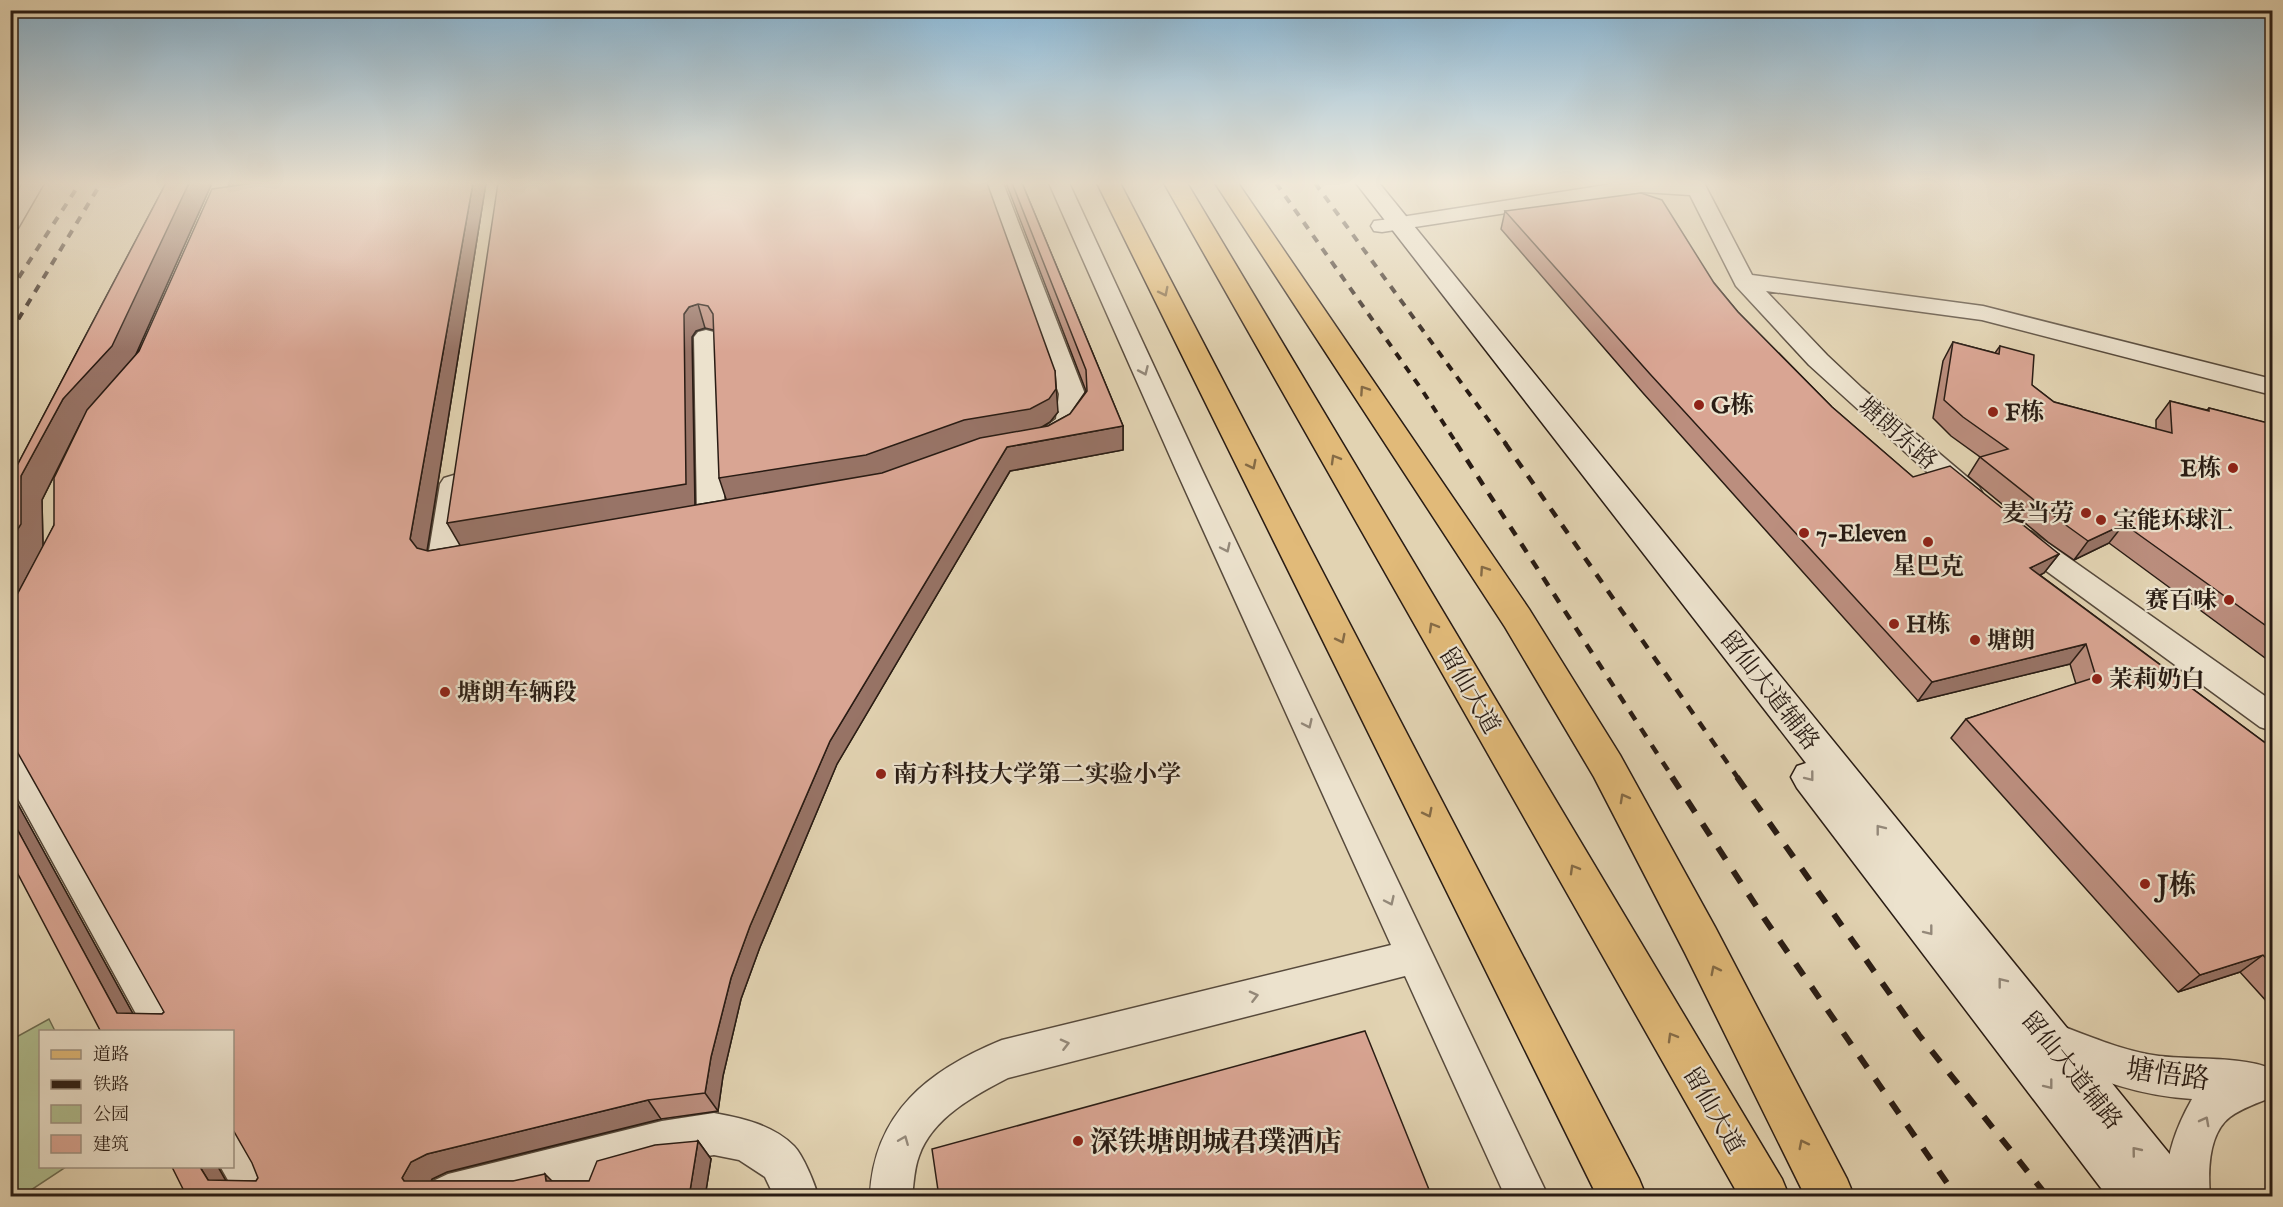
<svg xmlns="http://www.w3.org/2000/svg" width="2283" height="1207" font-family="'IM FELL English','Noto Serif SC',serif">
	<rect width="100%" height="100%" fill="#e2d3b2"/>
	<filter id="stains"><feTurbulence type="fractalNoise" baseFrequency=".00333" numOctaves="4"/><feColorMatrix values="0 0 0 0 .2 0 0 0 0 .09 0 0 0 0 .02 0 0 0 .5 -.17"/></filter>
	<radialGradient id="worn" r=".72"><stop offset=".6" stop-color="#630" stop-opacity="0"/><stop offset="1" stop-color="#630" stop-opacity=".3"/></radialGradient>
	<path fill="#afbd8f" stroke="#6c6c52" stroke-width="1.5" d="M49,1019L55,1031L40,1032V1166L66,1167L22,1196H11V1040Z"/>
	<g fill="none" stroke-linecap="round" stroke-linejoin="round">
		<g stroke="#574a3c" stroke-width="3">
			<path id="street" d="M23,183H44L18,228L10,229V205Z
				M983,183H1003L1085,394C1086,420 1067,453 1037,445L1033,439L1037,433L1056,419L1059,394Z
				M1049,183H1069L1202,470L1548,1196H1505L1405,976L1008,1078C975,1095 932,1118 919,1156C914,1169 914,1183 912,1196H870C874,1112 929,1070 1002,1040L1391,945L1176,470Z
				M1619,183H1704L1752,275L1983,306L2272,379V395L1982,320L1766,291L1827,355L1862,388L1979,487L1983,494L1979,501L1969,503L1959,501L1809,365L1736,286L1690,195L1643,192L1382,232L1374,231L1371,226L1374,221L1382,220Z
				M706,330L714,332L718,337L725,517L721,524L711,527L701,524L697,517L694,337L698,332Z
				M454,475L464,478L468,484L458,550L467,549L477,552L481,559L477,566L442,573L432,570L427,563L440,484L444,478Z
				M2022,529L2032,532L2272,701V731L2260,727L2012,546L2008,539L2012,532Z
				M10,739L22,742L188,1032H146L10,784Z
				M2054,1023C2089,1036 2122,1051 2159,1056C2193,1060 2242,1056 2272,1069V1097C2258,1103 2242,1108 2230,1117C2208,1134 2208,1172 2210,1196H2167C2163,1162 2175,1129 2192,1099C2133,1095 2094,1078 2040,1056L2034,1042L2040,1028Z
				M714,1113C742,1118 773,1125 794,1146C803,1155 815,1184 818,1196H774L765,1177L739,1160L714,1155L662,1163L531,1196H426L433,1181L448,1174L662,1121Z
				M232,1125L247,1131L276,1181L282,1196H237L220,1166H232Z"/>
		</g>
		<g stroke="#291c14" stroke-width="3">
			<path id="secondary" d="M1356,183H1379L2190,1179L2197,1196H2107L1797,788L1791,777L1797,766L1806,763Z"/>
		</g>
		<g stroke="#291c14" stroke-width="3">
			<path id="primary" d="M1097,183H1120L1639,1179L1646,1196H1597Z
				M1164,183H1187L1782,1179L1789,1196H1739Z
				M1215,183H1238L1529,609L1620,755L1715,927L1847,1179L1854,1196H1805L1685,953L1594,777L1505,627Z"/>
		</g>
		<use href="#street" fill="#ece2cd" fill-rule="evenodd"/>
		<use href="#secondary" fill="#ece2cd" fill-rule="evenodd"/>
		<use href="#primary" fill="#e1ba79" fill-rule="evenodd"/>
		<path stroke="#291c14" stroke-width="4" stroke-dasharray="8 8" stroke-linecap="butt" d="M1276,183L1422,390L1457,444
			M1315,183L1506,444
			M10,291L80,183
			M10,333L101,183"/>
		<path stroke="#291c14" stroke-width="4.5" stroke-dasharray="10 10" stroke-linecap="butt" d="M1456,443L1673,778
			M1505,443L1738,778"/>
		<path stroke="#291c14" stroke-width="6" stroke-dasharray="14 14" stroke-linecap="butt" d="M1672,777L1764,918L1956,1196
			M1737,777L1919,1035L2047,1196"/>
	</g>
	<path fill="#bb8e7e" stroke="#291c14" stroke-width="1.5" fill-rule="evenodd" d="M166,183H212L135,356L139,351L230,187L228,183H486L427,551H428L460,546L498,183L1058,412L1050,422L1042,427L1048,426L1070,414L1086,391L1006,183H1022L1123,426V450L1010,471L837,764L760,947L741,999L723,1076L718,1111L661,1119L447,1172L432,1179L431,1181H589L698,1141L711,1159L705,1197H187L218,1167L226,1181H256L258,1178L232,1032H101L10,790L133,1014H162L164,1012L10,479ZM705,328L714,330L726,500L695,505L692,337L696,331ZM81,422L54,525L43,547L42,500Z
		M1505,211L1714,283L1738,312L1832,407L1913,477L2059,554L2044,573L2040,575L2272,748V1012L2268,1003L2240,972L2178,992L1951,738L1966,719L2076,684L2070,664L1918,701L1643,393L1501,229Z
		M1953,342L1995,353L2000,346L2032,385L2054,402L2156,429V420L2170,401L2207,410L2209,408L2272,424V663L2109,543L2074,560L2048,542L1968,476L1980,457L1951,436L1933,418L1943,361Z"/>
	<path fill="#987467" stroke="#291c14" stroke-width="1.5" d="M189,183H212L129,370L81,422L42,500L43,547L10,608V542L21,476L63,399Z
		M228,183H307L233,193Z
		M473,183H486L425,563L410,539Z
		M698,304L705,328L696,331L692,337L695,508L461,547L447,523L684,314L689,307Z
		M1055,371L1058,412L1050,422L1032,433L871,479L727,502L719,478Z
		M1123,426V450L1010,471L837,764L760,947L741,999L723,1076L718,1111L705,1093L711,1057L731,978L750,926L830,741L1007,447Z
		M2124,524L2109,543L2074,560L2088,541Z
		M2059,554L2044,573L2015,587L2030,568Z
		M2086,644L2070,664L1918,701L1932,682Z
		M10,790L143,1032L117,1013L10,816Z
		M2263,955L2240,972L2178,992L2200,975Z
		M648,1100L661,1119L447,1172L432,1179L424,1195L404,1181L402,1178L411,1162L427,1154Z
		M698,1141L711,1159L705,1197H689Z
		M200,1167H218L235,1197L208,1180Z
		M545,1174L562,1191L546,1181Z"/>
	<path fill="#d9a593" stroke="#291c14" stroke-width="1.5" d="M166,183H189L112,346L63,399L21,476V524L10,542V479Z
		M254,183H473L410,539L417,548L428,551L882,473L980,438L1048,426L1070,414L1087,391L1086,370L1012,183H1022L1123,426L1007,447L830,741L750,926L731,978L711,1057L705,1093L648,1100L427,1154L411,1162L402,1178L404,1181H513L545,1174L546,1181H589L597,1161L655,1145L698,1141L689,1197H187L172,1167H200L208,1180L256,1181L258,1178L252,1163L232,1128V1032H101L10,859V816L117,1013L162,1014L164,1012L10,739V608L54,525V478L87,410L139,351L212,189Z
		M498,183H987L1055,371L1056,389L1049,399L1030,409L964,420L866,455L719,478L713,314L708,306L698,304L689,307L684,314L686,484L447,523Z
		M1641,193L1662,200L1714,283L1738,312L1832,407L1913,477L1950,466L2059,554L2030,568L2272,748V965L2263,955L2200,975L1966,719L2096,677L2086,644L1932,682L1650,374L1505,211Z
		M1953,342L1999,354L2000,346L2034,355L2032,385L2054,402L2172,433L2170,401L2209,411V408L2272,424V630L2124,524L2088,541L2063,523L1980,457L2008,449L1963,417L1944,400Z
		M1365,1031L1432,1197H939L932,1149Z"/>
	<defs><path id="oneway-chevron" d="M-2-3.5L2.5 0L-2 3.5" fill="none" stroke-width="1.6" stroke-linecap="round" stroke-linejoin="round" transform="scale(1.5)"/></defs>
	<g stroke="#856b46">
		<use href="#oneway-chevron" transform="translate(1164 292) rotate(63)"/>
		<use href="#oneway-chevron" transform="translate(1364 390) rotate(-124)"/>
		<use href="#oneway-chevron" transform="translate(1335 459) rotate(-120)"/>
		<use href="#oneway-chevron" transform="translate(1252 465) rotate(63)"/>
		<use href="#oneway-chevron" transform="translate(1484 570) rotate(-124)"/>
		<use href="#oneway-chevron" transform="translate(1433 627) rotate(-120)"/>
		<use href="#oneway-chevron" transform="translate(1341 639) rotate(63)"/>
		<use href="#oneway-chevron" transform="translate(1624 798) rotate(-119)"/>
		<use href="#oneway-chevron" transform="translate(1428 813) rotate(63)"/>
		<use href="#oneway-chevron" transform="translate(1574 869) rotate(-120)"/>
		<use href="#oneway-chevron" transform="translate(1715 970) rotate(-117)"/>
		<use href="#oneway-chevron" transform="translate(1672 1037) rotate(-120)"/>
		<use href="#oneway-chevron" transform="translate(1803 1144) rotate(-117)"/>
	</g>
	<g stroke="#94897a">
		<use href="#oneway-chevron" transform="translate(1144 371) rotate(66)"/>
		<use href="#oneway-chevron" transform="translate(1226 548) rotate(65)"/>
		<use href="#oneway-chevron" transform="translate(1308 724) rotate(65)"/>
		<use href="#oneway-chevron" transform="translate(1810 777) rotate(52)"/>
		<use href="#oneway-chevron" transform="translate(1880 829) rotate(-128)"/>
		<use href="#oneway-chevron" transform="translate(1390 901) rotate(65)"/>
		<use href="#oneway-chevron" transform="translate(1929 931) rotate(52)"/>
		<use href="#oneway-chevron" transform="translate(2002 982) rotate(-128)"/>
		<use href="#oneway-chevron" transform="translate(1254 996) rotate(-14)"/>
		<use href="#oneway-chevron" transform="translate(1065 1044) rotate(-14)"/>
		<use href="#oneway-chevron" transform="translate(2049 1085) rotate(52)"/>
		<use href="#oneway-chevron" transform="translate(2205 1121) rotate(-62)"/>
		<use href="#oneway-chevron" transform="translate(904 1140) rotate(-68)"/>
		<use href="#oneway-chevron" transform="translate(2136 1151) rotate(-129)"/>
	</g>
	<linearGradient id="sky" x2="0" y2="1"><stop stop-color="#87b5d4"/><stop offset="0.52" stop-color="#f2ebdc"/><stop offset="1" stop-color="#f2ebdc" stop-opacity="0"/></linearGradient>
	<rect width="2283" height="352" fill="url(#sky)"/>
	<g fill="#8f2418" stroke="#ece2cd" stroke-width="2">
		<circle cx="1699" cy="405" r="6"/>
		<circle cx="1993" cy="412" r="6"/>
		<circle cx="2233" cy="468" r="6"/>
		<circle cx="2086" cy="513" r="6"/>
		<circle cx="2101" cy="520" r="6"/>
		<circle cx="1804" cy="533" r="6"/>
		<circle cx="1928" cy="542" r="6"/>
		<circle cx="2229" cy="600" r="6"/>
		<circle cx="1894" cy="624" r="6"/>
		<circle cx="1975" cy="640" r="6"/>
		<circle cx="2097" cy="679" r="6"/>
		<circle cx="445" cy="692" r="6"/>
		<circle cx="881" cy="774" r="6"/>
		<circle cx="2145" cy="884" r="6"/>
		<circle cx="1078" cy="1141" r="6"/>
	</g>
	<g text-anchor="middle" stroke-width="4.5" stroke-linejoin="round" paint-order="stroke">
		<g font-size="24" font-weight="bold" fill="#291c14" stroke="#ece2cd" text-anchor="start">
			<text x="1711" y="413">G栋</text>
			<text x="2005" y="420">F栋</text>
			<text x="2221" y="476" text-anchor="end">E栋</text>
			<text x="2074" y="521" text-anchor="end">麦当劳</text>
			<text x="2113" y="528">宝能环球汇</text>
			<text x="1816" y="541">7-Eleven</text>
			<text x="1928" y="574" text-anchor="middle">星巴克</text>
			<text x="2217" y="608" text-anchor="end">赛百味</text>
			<text x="1906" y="632">H栋</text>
			<text x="1987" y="648">塘朗</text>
			<text x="2109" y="687">茉莉奶白</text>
			<text x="457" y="700">塘朗车辆段</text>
			<text x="893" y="782">南方科技大学第二实验小学</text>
		</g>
		<g font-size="24" fill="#291c14" stroke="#ece2cd">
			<text transform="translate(1898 433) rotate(41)" y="8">塘朗东路</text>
			<text transform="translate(1470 690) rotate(60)" y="8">留仙大道</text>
			<text transform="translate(1770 690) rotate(52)" y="8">留仙大道辅路</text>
			<text transform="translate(2072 1070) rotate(51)" y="8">留仙大道辅路</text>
			<text transform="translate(1714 1110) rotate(60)" y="8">留仙大道</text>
		</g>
		<g font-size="28" font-weight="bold" fill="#291c14" stroke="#ece2cd" text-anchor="start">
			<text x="2157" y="894">J栋</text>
			<text x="1090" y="1151">深铁塘朗城君璞酒店</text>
		</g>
		<g font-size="28" fill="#291c14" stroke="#ece2cd">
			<text transform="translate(2168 1073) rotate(8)" y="10">塘悟路</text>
		</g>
	</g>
	<rect width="2283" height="1207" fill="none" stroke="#e2d3b2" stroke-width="36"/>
	<rect x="12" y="12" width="2259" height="1183" fill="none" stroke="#291c14" stroke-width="3"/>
	<rect x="18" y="18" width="2247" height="1171" fill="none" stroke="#291c14" stroke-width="1.5"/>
	<rect x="39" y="1030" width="195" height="138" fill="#ece2cd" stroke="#9e9383" stroke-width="1.5"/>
	<rect x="51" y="1050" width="30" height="9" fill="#e1ba79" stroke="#9e9383" stroke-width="1.5"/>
	<text x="93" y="1060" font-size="18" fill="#291c14">道路</text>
	<rect x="51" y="1080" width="30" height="9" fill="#291c14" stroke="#9e9383" stroke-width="1.5"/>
	<text x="93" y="1090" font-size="18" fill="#291c14">铁路</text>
	<rect x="51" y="1105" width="30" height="18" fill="#afbd8f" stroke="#9e9383" stroke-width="1.5"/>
	<text x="93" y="1120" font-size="18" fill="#291c14">公园</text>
	<rect x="51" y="1135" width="30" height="18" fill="#d9a593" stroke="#9e9383" stroke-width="1.5"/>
	<text x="93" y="1150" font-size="18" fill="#291c14">建筑</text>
	<rect width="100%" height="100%" filter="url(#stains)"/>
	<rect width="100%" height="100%" fill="url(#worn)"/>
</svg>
